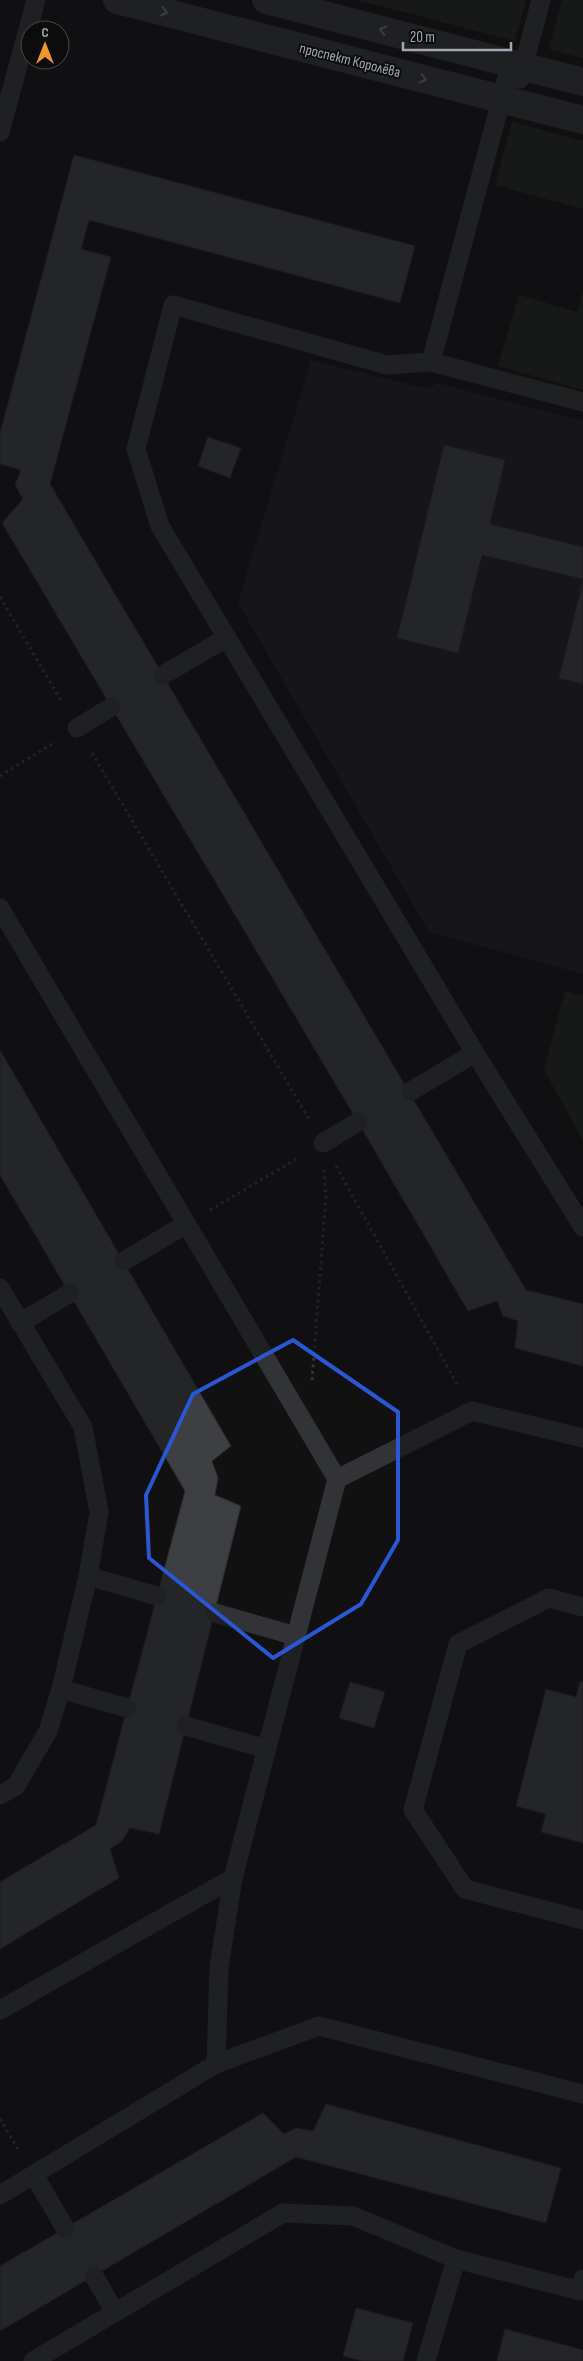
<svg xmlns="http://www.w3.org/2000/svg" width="583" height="2361" font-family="'Sofia Sans Condensed',sans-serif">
	<rect width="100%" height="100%" fill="#111112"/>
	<path fill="#1d1d1f" d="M311,360L429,389L437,383L583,421V974L429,932L238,603Z"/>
	<path fill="#1d251d" d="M357,0H526L515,41Z
		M562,0H583V58L549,49Z
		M512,122L583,141V209L495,185Z
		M583,292V390L498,366L519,295L577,312Z
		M565,991L583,996V1140L544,1070Z"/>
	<path fill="#3d3f42" stroke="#2b2b2e" d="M74,155L415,246L400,303L89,220L81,249L111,257L50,484L526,1290L583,1304V1366L515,1348L518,1321L503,1316L497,1301L468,1311L358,1122L2,523L23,499L15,485L21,470L0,464V433Z
		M208,437L241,448L230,478L198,466Z
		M444,445L505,460L490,524L583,547V579L482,555L458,653L397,638Z
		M583,580V684L559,678Z
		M0,1050L231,1446L212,1461L218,1478L215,1495L241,1506L159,1834L130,1828L122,1841L110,1849L119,1878L0,1949V1882L96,1825L185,1491L0,1175Z
		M580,1681L583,1682V1843L541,1832L546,1814L516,1806L546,1689L576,1697Z
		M350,1682L385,1692L374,1728L339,1718Z
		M326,2104L561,2168L546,2223L296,2157L0,2331V2266L263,2113L284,2134L295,2128L313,2131Z
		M356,2308L413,2323L403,2361H363L343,2356Z
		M505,2329L583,2350V2361H497Z"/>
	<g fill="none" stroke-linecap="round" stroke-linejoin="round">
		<path stroke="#383a3e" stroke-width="3" stroke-dasharray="2.5 4" stroke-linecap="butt" d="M0,597L63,704
			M92,753L309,1119
			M0,776L55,742
			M336,1166L458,1386
			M210,1210L300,1157
			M312,1380L326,1197L324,1169
			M0,2119L19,2151"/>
		<path stroke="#323337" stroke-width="19" d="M520,79L541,0
			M0,132L36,0
			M431,362L511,63
			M583,402L431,362L387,365L173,305L136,449L160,526L475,1053L583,1227
			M163,675L226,638
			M77,728L111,707
			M0,908L337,1479
			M411,1091L475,1053
			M323,1143L358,1122
			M124,1261L186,1224
			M0,1288L83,1427L99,1512L88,1576L61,1689L48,1731L16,1786L0,1795
			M20,1323L70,1293
			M88,1576L157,1596
			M583,1607L549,1598L458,1644L413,1810L465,1889L583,1920
			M215,1613L296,1636
			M61,1689L127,1708
			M186,1726L267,1749
			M0,2010L233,1878
			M216,2064L219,1967L233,1878L337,1479L472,1411L583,1438
			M34,2175L65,2228
			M0,2195L216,2064L319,2026L583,2094
			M94,2276L115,2312
			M33,2361L283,2213L353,2216L456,2259
			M426,2361L456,2259L580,2291L583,2279"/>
		<path stroke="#323337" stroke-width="28" d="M117,0L583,120
			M266,0L583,82"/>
	</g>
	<defs><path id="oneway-chevron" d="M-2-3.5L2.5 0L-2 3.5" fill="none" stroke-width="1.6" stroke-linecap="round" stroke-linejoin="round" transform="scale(1.25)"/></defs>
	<g stroke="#70747b">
		<use href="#oneway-chevron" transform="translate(164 12) rotate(14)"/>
		<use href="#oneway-chevron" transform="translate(383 30) rotate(-166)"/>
		<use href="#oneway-chevron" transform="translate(423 79) rotate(14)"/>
	</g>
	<path d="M0 0H583V2361H0ZM293,1340L398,1412V1540L361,1604L273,1658L149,1558L146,1495L193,1394Z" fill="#111112" fill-opacity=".55" fill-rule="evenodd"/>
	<path fill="none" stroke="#2a57d4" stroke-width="4" stroke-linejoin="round" d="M293,1340L398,1412V1540L361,1604L273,1658L149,1558L146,1495L193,1394Z"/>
	<g text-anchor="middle" stroke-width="4" stroke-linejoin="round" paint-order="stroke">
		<g font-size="15" fill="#a2a9b3" stroke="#0c0c0d">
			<text transform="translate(350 60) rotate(14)" y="5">проспект Королёва</text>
		</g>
	</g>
	<g transform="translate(45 45)"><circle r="24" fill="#0c0c0d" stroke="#484b4f"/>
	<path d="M0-4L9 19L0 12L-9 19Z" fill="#f0952b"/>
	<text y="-8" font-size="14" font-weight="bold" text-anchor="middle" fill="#a2a9b3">С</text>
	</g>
	<path d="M403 42v8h108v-8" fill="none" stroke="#a2a9b3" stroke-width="2.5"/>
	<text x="410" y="42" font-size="15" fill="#a2a9b3" stroke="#0c0c0d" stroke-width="4" paint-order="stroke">20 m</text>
</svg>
